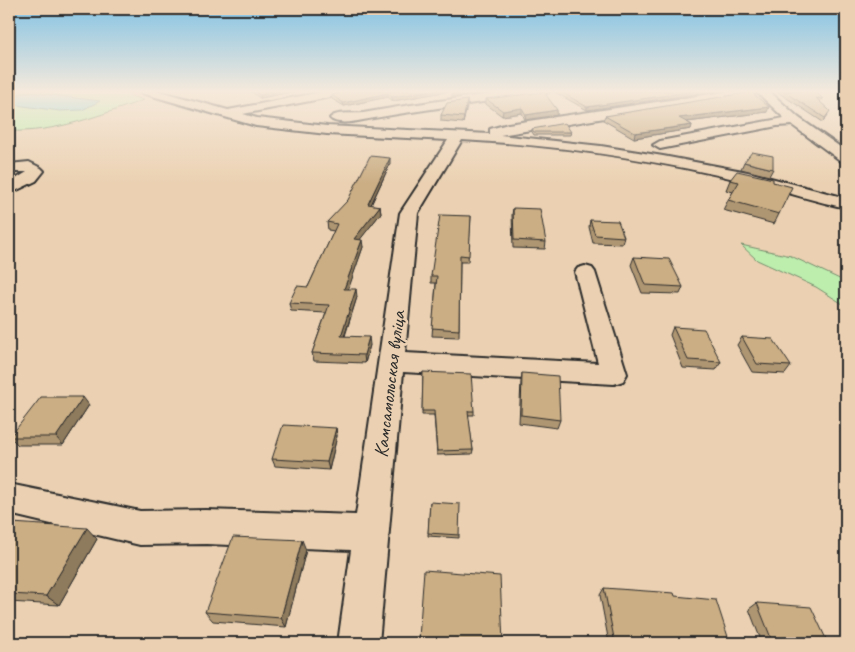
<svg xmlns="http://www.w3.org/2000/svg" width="855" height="652" font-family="Caveat,sans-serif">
	<rect width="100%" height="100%" fill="#ebd1b2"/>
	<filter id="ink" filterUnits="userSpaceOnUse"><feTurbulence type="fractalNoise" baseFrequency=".02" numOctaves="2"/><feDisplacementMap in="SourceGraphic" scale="10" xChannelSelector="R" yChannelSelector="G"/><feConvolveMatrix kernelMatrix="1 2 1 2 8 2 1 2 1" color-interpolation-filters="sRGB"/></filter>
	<g filter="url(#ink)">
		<path fill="#bdeeae" stroke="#748c6c" d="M9,91H116L144,100C100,115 55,133 9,131Z
			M741,245L791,256L846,282V306L816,287L757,260Z"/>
		<path fill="#86d8dd" stroke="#629396" d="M29,92L100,101L82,110L60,111L9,104V96Z"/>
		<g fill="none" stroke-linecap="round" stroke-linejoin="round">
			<g stroke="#2b2b2b" stroke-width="4">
				<path id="minor" d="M141,91H159L228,110L327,91H351L346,94L243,114L257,118L327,126L490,134V129L508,124L731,91H769L799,118L846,151V162L841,161L792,125L777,126L660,149L653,145L660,141L784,118L758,93L500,135L601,146L663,156L748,172L846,198V208C813,201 780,190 747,182C654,159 557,145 462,140L418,213L405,353L598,363L575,272L578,268L585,266L592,268L595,272L627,374L623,381L614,384L403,372L379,643H338L351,550L206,544L140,545L9,514V484L140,511L206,510L356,515L400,213L448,140L327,134L256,126L142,93Z
					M515,91H550L545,94C484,102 423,109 363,120C354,122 336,125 330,118C336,111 353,114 363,113C413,104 464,97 515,91Z
					M29,162L41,168L44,171L36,181L9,194V183L27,172H9V164Z"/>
			</g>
			<use href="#minor" fill="#ebd1b2" fill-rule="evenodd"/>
		</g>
		<path fill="#af9672" stroke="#2b2b2b" d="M250,91H296L260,98Z
			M449,91L393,101L388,97L344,106L332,99V95L347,92Z
			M553,91H716L587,110Z
			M776,91H815L823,99L820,102L828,115L823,122Z
			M486,99L557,110V115L525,120L522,113L502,116L486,104Z
			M467,100V106L463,123L441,121V115Z
			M767,112L687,122L692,125L691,129L634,138L603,120L605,116Z
			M532,129L571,132L570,135H534L532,132Z
			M744,162L773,169L769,176L741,169Z
			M390,164L371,205L380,206L381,213L360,239L363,247L348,289L357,297L345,336L370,345L365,363L314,361L312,353L326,313L291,311L289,303L308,287L334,231L328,230L327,222Z
			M730,180L773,182L779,214L774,224L723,210L728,200L733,192L726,190Z
			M513,208L546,242L545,249L513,248L512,215Z
			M471,216L468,262H460L459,337L432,336L436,283H431V276Z
			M590,220L624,237L622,244L593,243L589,227Z
			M634,257L683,287L680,294L642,293L631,265Z
			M673,327L721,362L716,370L683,368L670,335Z
			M742,337L791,366L785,374L752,372L737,345Z
			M423,372L474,411V415H468L473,450L472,454L437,455L434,415H422Z
			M522,373L560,420L557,428L519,423L521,381Z
			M89,405L63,445H18L10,437Z
			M336,428L337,436L329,470L275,466L272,459Z
			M430,502L459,535V538L428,536Z
			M9,528L97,539L59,605L9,602Z
			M306,550L286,627L213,621L205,612Z
			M604,588L730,643H609L600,595Z
			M757,603L828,643H762L749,609Z
			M419,638L503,643H420Z"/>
		<path fill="#8e7a5c" stroke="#2b2b2b" d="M279,91H296L260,98V95Z
			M429,91H449L393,101L392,97Z
			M473,91H497L473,94Z
			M695,91H716L587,110V107Z
			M470,92V95L452,97V94Z
			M388,93V97L344,106L343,103Z
			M467,100V106L463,123L464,117Z
			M769,107L767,112L678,123L679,118Z
			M522,108V113L502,116L503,111Z
			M557,110V115L525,120L526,115Z
			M692,125L691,129L634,138L635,133Z
			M390,158V164L368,211V204Z
			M380,206L381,213L355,246L354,239Z
			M362,240L363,247L346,296L344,289Z
			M356,289L357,297L342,343L341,336Z
			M369,337L370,345L365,363L364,355Z
			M83,397L89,405L63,445L56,437Z
			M336,428L337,436L329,470L327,462Z
			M87,528L97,539L59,605L46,596Z
			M302,540L306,550L286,627L281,618Z"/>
		<path fill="#cbae84" stroke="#2b2b2b" d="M254,91H279L260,95Z
			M348,91H429L392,97L388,93L343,103L332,95Z
			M454,91H470L452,94Z
			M560,91H695L587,107Z
			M783,91H815L823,99L816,98L830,111L825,118Z
			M544,92L557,110L526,115L522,108L503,111L486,99Z
			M751,92L769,107L679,118L692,125L635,133L605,116Z
			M467,100L464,117L441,115L447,103Z
			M565,123L571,132H534L532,129Z
			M752,152L773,156V169L744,162Z
			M370,156L390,158L368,204L380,206L354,239L362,240L344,289H356L341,336L369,337L364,355L312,353L329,305L289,303L297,286L308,287L337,224L327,222L348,200Z
			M737,171L773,179V182L792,187L779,214L728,200L739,182L730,180Z
			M513,208L540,209L546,242L514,240Z
			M440,215L471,216L469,256L460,255L459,330L432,328L437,276H431Z
			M590,220L618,221L624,237L595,235Z
			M634,257L669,259L683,287L645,285Z
			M673,327L704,329L721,362L688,360Z
			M742,337L773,339L791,366L757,364Z
			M423,372L471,374L474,411H468L473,450L437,451L434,411H422Z
			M522,373L558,376L560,420L521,415Z
			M41,397H83L56,437H10Z
			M283,425L336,428L327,462L272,459Z
			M430,502L460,504L459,535L428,533Z
			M12,523L87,528L46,596L9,594V528Z
			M233,537L302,540L281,618L205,612Z
			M424,570L500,576L503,643H493L419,638Z
			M604,588L674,593L675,596L716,600L730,643H615Z
			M757,603L811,607L828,643H773Z"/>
	</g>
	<linearGradient id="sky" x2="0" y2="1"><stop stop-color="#81c2e4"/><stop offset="0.5" stop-color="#f6eadc"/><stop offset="1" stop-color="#f6eadc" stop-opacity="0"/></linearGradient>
	<rect width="855" height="183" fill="url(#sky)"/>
	<g text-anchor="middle" stroke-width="5" stroke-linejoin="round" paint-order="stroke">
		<g font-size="20" fill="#2b2b2b" stroke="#ebd1b2">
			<text transform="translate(389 384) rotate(-83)" y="7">Камсамольская вуліца</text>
		</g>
	</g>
	<rect width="855" height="652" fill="none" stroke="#ebd1b2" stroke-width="30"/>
	<rect x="15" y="15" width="825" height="622" fill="none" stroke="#2b2b2b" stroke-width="2" filter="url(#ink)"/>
</svg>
